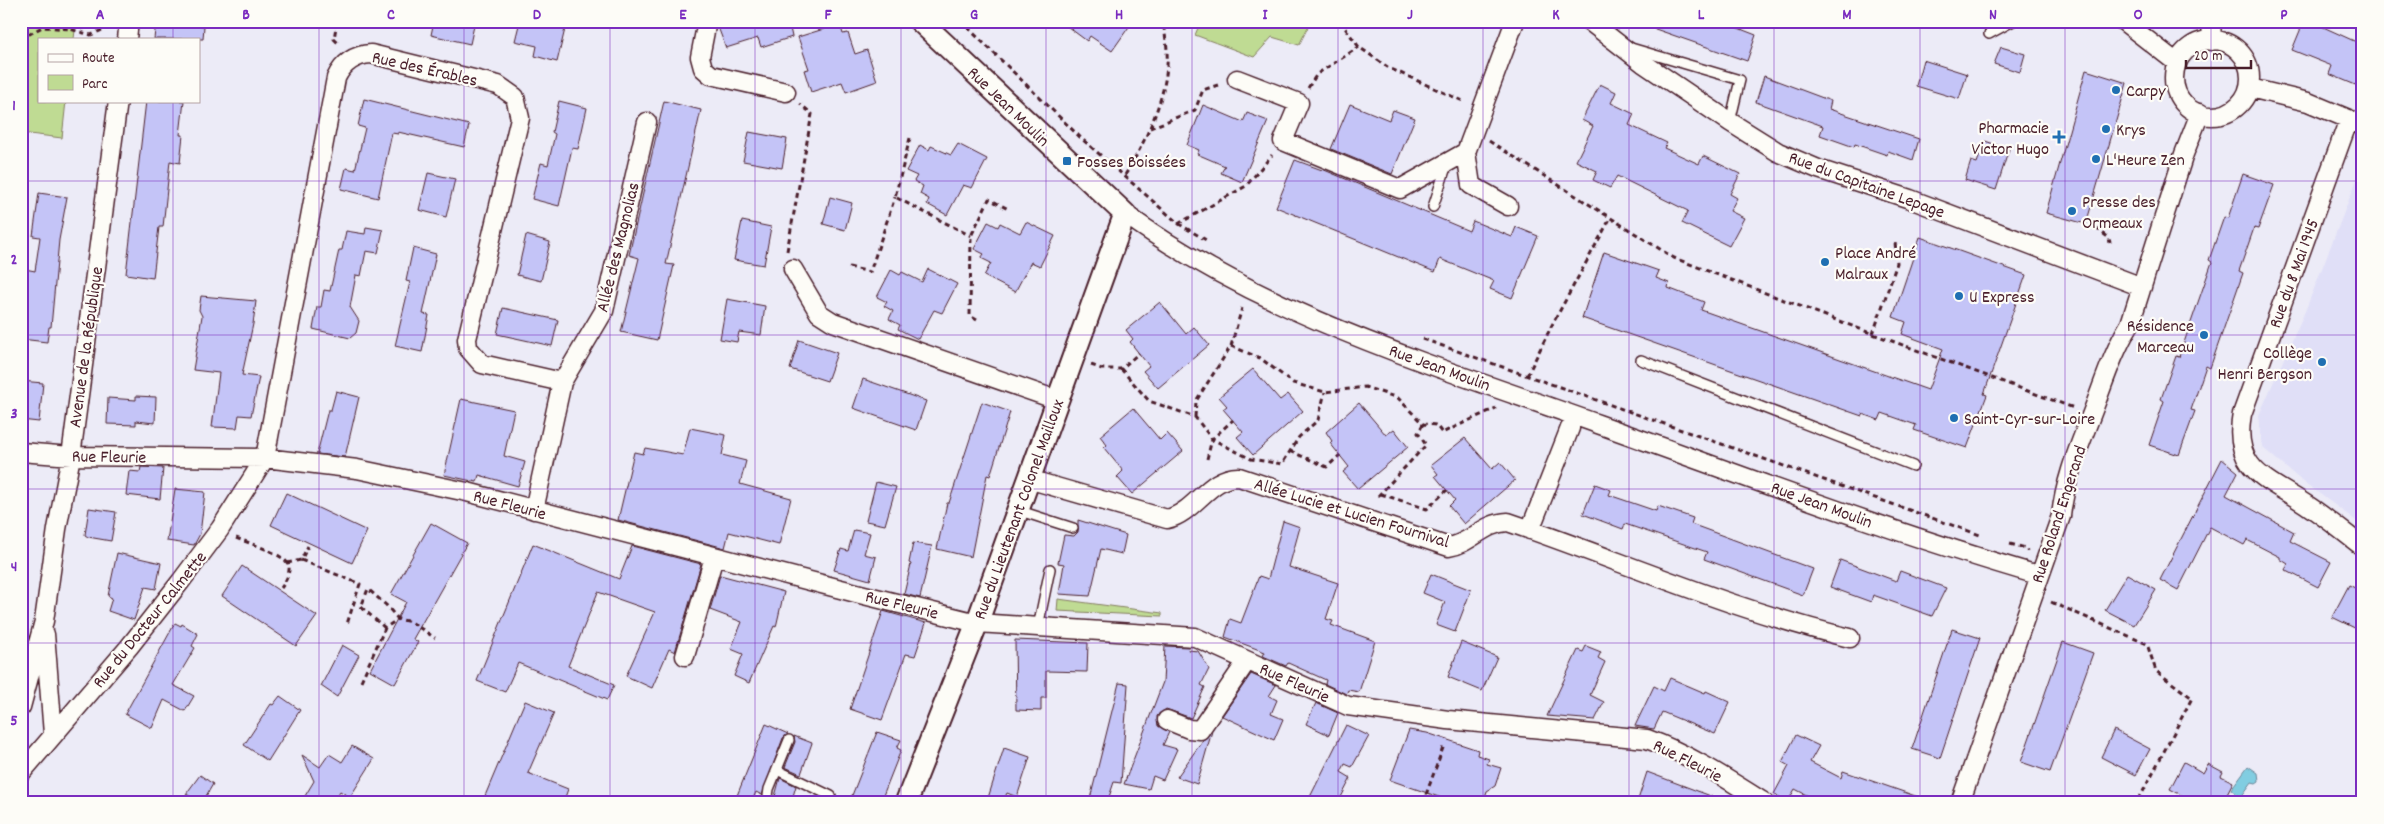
<svg xmlns="http://www.w3.org/2000/svg" width="2384" height="824" font-family="Dekko,sans-serif">
	<rect width="100%" height="100%" fill="#ecebf7"/>
	<filter id="ink" filterUnits="userSpaceOnUse"><feTurbulence type="fractalNoise" baseFrequency=".02" numOctaves="2"/><feDisplacementMap in="SourceGraphic" scale="10" xChannelSelector="R" yChannelSelector="G"/><feConvolveMatrix kernelMatrix="1 2 1 2 8 2 1 2 1" color-interpolation-filters="sRGB"/></filter>
	<g filter="url(#ink)">
		<path fill="#e0dff7" d="M2363,164V526L2297,477L2262,447L2259,415L2306,309Z"/>
		<path fill="#bfdb93" stroke="#847d5f" d="M21,21H76L74,39H39V101H66L62,138L21,133Z
			M1201,21H1250L1257,24L1263,21L1310,23L1299,45L1272,37L1254,57L1195,35Z
			M1058,599L1162,613V616L1057,611Z"/>
		<path fill="#81cde1" stroke="#6b8798" d="M2248,766L2258,773L2259,781L2256,783L2252,782L2241,797L2231,789Z"/>
		<path fill="#c4c4f7" stroke="#4a1f2b" d="M434,21H475L470,44L431,35Z
			M520,21H531L565,29L557,62L535,56L537,46L515,41Z
			M731,21H799V25L790,28L792,37L761,47L758,38L726,48L718,27Z
			M1060,21H1133L1112,51L1090,36L1087,41Z
			M1641,21H1720L1756,35L1747,61L1641,24Z
			M2304,21H2310L2363,45V74L2358,86L2329,74L2332,66L2292,50Z
			M156,22L204,26L203,39H154Z
			M840,24L843,34L848,33L855,54L867,50L877,81L846,92L842,82L811,92L804,70L809,69L798,37Z
			M2001,47L2025,54L2020,72L1994,64Z
			M1923,60L1967,74L1959,99L1916,86Z
			M2086,70L2127,83L2086,224L2046,213Z
			M1764,76L1831,101L1829,109L1919,139L1913,160L1888,151L1887,155L1855,144L1854,147L1820,135L1823,126L1756,102Z
			M1600,84L1616,92L1611,103L1634,114L1629,125L1667,143L1664,148L1699,164L1703,156L1740,174L1730,194L1737,198L1730,211L1744,218L1729,246L1682,223L1688,211L1617,176L1610,188L1593,180L1597,171L1576,161L1593,126L1582,120Z
			M364,99L469,125L464,147L398,132V134L392,133L378,198L341,189L346,168L355,170L365,128L358,126Z
			M146,101H184L180,135H183L180,163L170,161L163,227H159L153,278L126,274Z
			M559,101L587,108L578,149L572,148L559,206L532,199L541,163L548,165L555,134L552,132Z
			M664,101L701,110L666,264L674,265L657,340L621,332L639,258L629,255Z
			M1350,104L1389,120L1393,110L1415,118L1392,174L1331,149Z
			M1203,105L1243,122L1247,113L1268,121L1242,182L1221,173L1225,166L1197,154L1199,150L1187,145Z
			M749,132L787,139L782,168L743,161Z
			M1985,141L2009,149L1996,190L1965,180L1971,161L1977,163Z
			M958,144L987,159L972,188L963,185L947,215L927,204L929,199L920,194L923,186L914,181L917,176L906,171L920,145L929,150L931,146L951,155Z
			M1295,160L1322,170V169L1469,231L1473,221L1512,237L1516,227L1538,236L1512,298L1490,289L1494,281L1440,259L1435,272L1276,207Z
			M428,173L455,179L446,217L419,210Z
			M2243,174L2274,185L2258,229L2254,228L2239,271L2243,273L2210,368L2206,366L2191,410L2195,411L2179,455L2149,445L2164,401L2161,399L2176,356L2179,357L2212,262L2209,260L2224,217L2228,218Z
			M39,193L67,197L59,240L51,327H49L47,342L21,339V296L25,269L35,271L40,237L33,236Z
			M830,197L852,203L845,230L823,224Z
			M742,221L771,227L764,265L734,260Z
			M988,222L998,227L1000,223L1020,233L1026,222L1055,236L1040,266L1031,262L1015,292L984,276L991,263L981,258L984,254L974,249Z
			M366,227L383,230L378,253L366,251L361,276L356,275L350,307L359,321L356,333L350,338L313,329L317,307H321L324,290L330,291L339,250H342L346,231L365,234Z
			M526,235L550,242L541,281L517,275Z
			M1920,237L2026,275L1984,394L1987,395L1967,448L1914,430L1916,425L1882,413L1879,420L1862,414V416L1582,318L1604,252L1659,271L1656,278L1669,283L1668,288L1704,302L1701,310L1928,390L1943,349L1902,334L1906,322L1893,317Z
			M413,248L436,254L423,314L429,315L422,352L395,346L410,282L406,281Z
			M928,269L957,284L942,313L934,310L918,339L898,329L900,325L889,319L893,311L884,306L887,302L877,297L891,270L900,275L902,272L922,282Z
			M201,296L256,301L253,324L242,375L259,377L251,416L239,415L237,428L212,427L219,373L193,370L202,316L199,310Z
			M727,299L765,306L761,335L739,332L737,342L720,339Z
			M1160,302L1186,334L1194,327L1209,345L1158,388L1143,371L1149,366L1130,342L1133,339L1126,330Z
			M503,308L558,320L552,346L497,334Z
			M799,340L837,353L827,381L790,369Z
			M1253,369L1280,400L1288,394L1303,411L1253,455L1237,437L1243,432L1223,409L1227,406L1219,397Z
			M863,379L926,401L916,430L853,408Z
			M21,381L43,383L39,422L21,420Z
			M336,391L359,397L345,457L317,454L328,410H331Z
			M136,396L156,397L155,423L136,421V425L107,424L108,398L136,400Z
			M461,399L514,410L504,456L525,462L518,486L479,475L477,482L444,475Z
			M982,402L1010,412L990,476L987,475L971,557L937,549L947,503H949Z
			M1359,403L1386,435L1394,429L1408,447L1358,489L1343,472L1349,467L1330,443L1332,441L1326,432Z
			M1133,408L1160,440L1167,433L1183,451L1132,494L1117,477L1123,471L1104,448L1107,445L1100,436Z
			M690,428L726,435L722,455L746,461L740,484L791,498L779,545L729,532L725,548L618,520L634,452L643,454L645,448L683,455Z
			M1465,438L1492,469L1500,462L1515,480L1464,524L1449,506L1455,500L1435,476L1438,474L1431,465Z
			M2222,459L2238,472L2226,495L2294,532L2290,541L2331,562L2318,587L2285,570L2288,564L2280,559V557L2247,540L2244,545L2210,527L2178,590L2160,580Z
			M141,467L163,468L160,499L126,495L129,471L140,472Z
			M876,482L896,487L885,525L866,521Z
			M1595,484L1611,490L1609,495L1656,511L1658,506L1693,518L1691,524L1813,569L1803,595L1704,559L1707,552L1625,524L1623,529L1583,514Z
			M175,489L205,492L200,534L194,545L167,541Z
			M286,493L367,531L352,563L271,525Z
			M89,508L116,512L111,541L88,537L85,535Z
			M1078,520L1126,535L1122,554L1101,549L1090,596L1059,594L1064,564L1058,563L1064,535L1074,536L1078,532Z
			M1283,521L1300,527L1289,567L1338,583L1326,619L1333,621L1331,625L1375,641L1359,692L1348,690L1346,694L1325,684L1326,680L1288,663L1286,666L1263,656L1265,652L1225,637L1230,619L1241,623L1259,576L1268,579Z
			M431,523L467,543L413,639L418,642L395,684L370,670L406,602L391,594Z
			M854,530L870,533L864,554L876,557L870,580L834,570L841,549L848,551Z
			M913,543L932,546L920,598L904,594L911,564L909,563Z
			M533,544L619,579L632,546L701,564L675,652L669,649L652,688L626,676L655,612L598,592L568,666L614,685L607,700L518,663L505,692L477,681Z
			M117,553L161,563L156,589L145,587L134,620L108,611L112,598L108,596Z
			M1840,560L1896,581L1900,571L1946,588L1932,616L1873,595L1871,602L1830,587Z
			M242,566L317,616L296,646L222,596Z
			M1431,574L1471,590L1455,632L1436,625L1445,602L1423,593Z
			M2127,574L2156,590L2134,625L2105,610Z
			M720,575L784,592L776,627L774,626L749,683L734,676L743,654L731,649L742,622L710,610Z
			M2349,585L2363,592V632L2332,617Z
			M883,611L926,623L915,656L906,654L882,720L850,709Z
			M175,623L181,626L182,624L198,634L192,646L195,648L173,685L194,696L185,711L164,700L152,728L125,714Z
			M1952,629L1980,638L1940,758L1912,749Z
			M1015,640L1088,643L1087,672L1046,671V698H1041V711L1016,710Z
			M1461,642L1497,657L1482,691L1448,677Z
			M2063,642L2093,653L2050,772L2021,762Z
			M342,645L359,655L337,697L321,686Z
			M1165,646L1189,647L1188,650L1198,651L1209,669L1201,685L1205,687L1191,718L1166,709L1157,716L1158,726L1169,732L1163,745L1177,749L1163,780L1153,776L1149,789L1124,784L1163,682Z
			M1586,646L1601,652L1598,658L1605,662L1590,695L1604,702L1595,720L1547,716L1578,650L1583,652Z
			M1251,674L1276,685L1269,696L1277,700L1271,714L1283,719L1274,740L1222,716Z
			M1670,678L1705,693L1706,691L1730,702L1715,734L1662,712L1654,729L1635,726L1654,686L1664,691Z
			M1119,683L1128,684L1121,783L1114,782L1107,803H1089Z
			M280,696L300,710L268,761L244,745L271,704L273,705Z
			M525,701L554,713L528,773L568,789L563,803H482Z
			M1316,703L1338,713L1329,735L1306,724Z
			M766,724L788,734L783,738L762,795L756,792L751,803H734Z
			M1346,725L1369,736L1352,767L1345,764L1341,772L1351,778L1338,803H1307Z
			M1409,730L1427,733L1478,750L1477,755L1489,759L1487,764L1501,768L1495,786L1487,791L1483,803H1456L1390,780Z
			M2114,730L2150,749L2136,775L2101,757Z
			M1212,731L1197,784L1177,777L1203,740Z
			M877,732L901,740L897,748L901,750L880,803H849Z
			M1796,735L1819,746L1810,762L1841,778L1843,771L1927,800L1926,803H1822L1795,789L1787,803L1774,794L1789,766L1782,762Z
			M794,736L812,743L801,774L785,767L795,742Z
			M352,746L374,759L350,797L340,791L332,803H316L305,796L314,781L302,755L320,767L329,754L342,762Z
			M1004,748L1030,757L1017,797L1007,793L1002,803L988,798Z
			M2184,762L2203,773L2208,764L2223,772L2221,776L2233,782L2222,803H2197L2170,789Z
			M1647,772L1724,801V803H1637Z
			M200,775L213,784L202,803L186,794Z
			M780,778L796,786L791,803H781L774,800Z"/>
		<g fill="none" stroke-linecap="round" stroke-linejoin="round">
			<g stroke="#4a1f2b" stroke-width="12">
				<path id="service" d="M1989,34L2013,21
					M1631,48L1740,80L1730,122
					M1433,207L1447,164
					M1641,360L1913,466
					M1017,510L1073,528
					M1038,627L1050,569
					M777,770L831,796
					M767,803L769,789L789,740"/>
			</g>
			<g stroke="#4a1f2b" stroke-width="21">
				<path id="minor" d="M707,21L700,57L703,68L711,75L786,92
					M1589,21L1643,63L1730,122L1778,152L1818,169L1910,199L2142,287
					M2123,21L2177,63
					M2211,21L2212,41
					M127,39L129,21
					M2174 78a38 38 0 1 1 76 0a38 38 0 1 1-76 0Z
					M1237,79L1299,103L1283,141L1400,189L1466,152L1515,21
					M2250,88L2308,102L2363,125
					M2349,119L2242,414C2231,472 2271,480 2310,507C2328,519 2346,534 2363,547
					M1466,152L1471,185L1508,206
					M1125,214C1266,316 1436,366 1598,424C1744,476 1889,532 2038,575
					M793,269L819,313L833,322L1057,400
					M21,452L71,456L265,458L357,469L467,492L860,594L977,623L1195,637L1348,706L1448,720L1647,739C1689,754 1727,779 1765,803
					M1028,479L1167,519C1195,513 1209,476 1239,477L1449,547C1472,543 1483,523 1508,522C1622,561 1732,610 1850,638
					M534,510L562,382L604,311L647,122
					M1530,530L1570,428
					M45,634L53,734
					M685,656L714,557
					M21,707L44,621L57,529L71,456L118,101
					M1167,720L1189,729L1200,730L1247,661
					M21,773L129,647L181,581L220,529L265,458L336,78C343,63 354,55 371,54L498,85L515,97L520,118L467,339L468,348L482,364L562,382
					M1960,803L2061,516C2065,479 2079,447 2092,413C2104,382 2113,352 2130,324L2184,154L2200,113"/>
			</g>
			<g stroke="#4a1f2b" stroke-width="25">
				<path id="tertiary" d="M906,803L977,623L1125,214L920,21"/>
			</g>
			<path stroke="#4a1f2b" stroke-width="3" stroke-dasharray="5 4" stroke-linecap="butt" d="M22,21L28,34
				M337,21L334,39L340,45
				M961,21L1082,139L1179,224L1206,240
				M1340,21L1359,47L1389,68L1465,102
				M21,39L42,27L70,29L91,35L109,27
				M1308,88L1317,74L1359,47
				M1150,128L1195,110L1203,90L1218,85
				M910,138L895,197L971,236
				M1489,141L1674,258L1873,334L2074,408
				M1125,175C1145,143 1170,91 1167,52C1167,42 1164,31 1163,21
				M1178,224L1246,186L1272,155
				M2096,228L2109,238L2110,243
				M787,251L812,114L800,104
				M849,267L870,272L895,197
				M977,320L970,316L971,236L989,199L1010,210
				M1873,334L1897,263L1895,242
				M1423,339L1983,536
				M1231,346L1260,358L1293,383L1325,392L1365,387L1398,398L1423,424L1436,425L1442,433L1496,408
				M1091,365L1102,369H1121L1139,353
				M1121,369L1149,401L1195,417L1212,439L1233,420
				M1527,376L1552,325L1611,217
				M1195,417L1196,401L1231,346L1242,308
				M1290,451L1327,467L1340,455
				M1207,459L1212,439L1251,459L1282,464L1299,437L1318,420L1325,392
				M1381,494L1427,509L1447,490
				M1378,496L1426,445L1418,433L1423,424
				M236,538C246,542 286,554 289,566C290,573 285,583 281,588
				M2010,544L2026,548L2027,551
				M301,560L360,584L347,624
				M287,563L301,560L308,546
				M2051,602L2147,644L2156,671L2192,698L2137,803
				M385,628L361,607L368,589L386,605L398,619L411,622L435,638
				M361,681L385,628L398,619
				M1423,803L1444,745"/>
			<use href="#service" stroke="#fdfcf7" stroke-width="9"/>
			<use href="#minor" stroke="#fdfcf7" stroke-width="18"/>
			<use href="#tertiary" stroke="#fdfcf7" stroke-width="21"/>
		</g>
	</g>
	<path fill="none" stroke="#7b2cbf" stroke-width="1" stroke-opacity="0.55" d="M173,21V39M319,21V803M464,21V803M610,21V803M755,21V803M901,21V803M1046,21V803M1192,21V803M1338,21V803M1483,21V803M1629,21V803M1774,21V803M1920,21V803M2065,21V803M2211,21V803M173,101V803M21,181H2363M21,335H2363M21,489H2363M21,643H2363"/>
	<g fill="#1f6fb2" stroke="#fdfcf7" stroke-width="2">
		<circle cx="2116" cy="90" r="5"/>
		<circle cx="2106" cy="129" r="5"/>
		<path d="M2056.5 129.5h5v5h5v5h-5v5h-5v-5h-5v-5h5z"/>
		<circle cx="2096" cy="159" r="5"/>
		<rect x="1062" y="156" width="10" height="10" rx="2.5"/>
		<circle cx="2072" cy="211" r="5"/>
		<circle cx="1825" cy="262" r="5"/>
		<circle cx="1959" cy="296" r="5"/>
		<circle cx="2204" cy="335" r="5"/>
		<circle cx="2322" cy="362" r="5"/>
		<circle cx="1954" cy="418" r="5"/>
	</g>
	<g text-anchor="middle" stroke-width="4.5" stroke-linejoin="round" paint-order="stroke">
		<g font-size="18" fill="#4a1f2b" stroke="#fdfcf7">
			<text transform="translate(425 68) rotate(13)" y="6">Rue des Érables</text>
			<text transform="translate(1009 106) rotate(44)" y="6">Rue Jean Moulin</text>
			<text transform="translate(1867 184) rotate(20)" y="6">Rue du Capitaine Lepage</text>
			<text transform="translate(617 247) rotate(-76)" y="6">Allée des Magnolias</text>
			<text transform="translate(2293 273) rotate(-70)" y="6">Rue du 8 Mai 1945</text>
			<text transform="translate(85 347) rotate(-82)" y="6">Avenue de la République</text>
			<text transform="translate(1440 367) rotate(20)" y="6">Rue Jean Moulin</text>
			<text transform="translate(109 456) rotate(1)" y="6">Rue Fleurie</text>
			<text transform="translate(510 504) rotate(15)" y="6">Rue Fleurie</text>
			<text transform="translate(1822 504) rotate(20)" y="6">Rue Jean Moulin</text>
			<text transform="translate(1018 509) rotate(-70)" y="6">Rue du Lieutenant Colonel Mailloux</text>
			<text transform="translate(1352 512) rotate(17)" y="6">Allée Lucie et Lucien Fournival</text>
			<text transform="translate(2058 514) rotate(-72)" y="6">Rue Roland Engerand</text>
			<text transform="translate(902 604) rotate(14)" y="6">Rue Fleurie</text>
			<text transform="translate(149 619) rotate(-51)" y="6">Rue du Docteur Calmette</text>
			<text transform="translate(1295 682) rotate(24)" y="6">Rue Fleurie</text>
			<text transform="translate(1688 760) rotate(27)" y="6">Rue Fleurie</text>
		</g>
		<g font-size="18" fill="#4a1f2b" stroke="#fdfcf7" text-anchor="start">
			<text x="2126" y="96">Carpy</text>
			<text x="2049" y="133" text-anchor="end">Pharmacie<tspan x="2049" dy="21">Victor Hugo</tspan></text>
			<text x="2116" y="135">Krys</text>
			<text x="2106" y="165">L'Heure Zen</text>
			<text x="1077" y="167">Fosses Boissées</text>
			<text x="2082" y="207">Presse des<tspan x="2082" dy="21">Ormeaux</tspan></text>
			<text x="1835" y="258">Place André<tspan x="1835" dy="21">Malraux</tspan></text>
			<text x="1969" y="302">U Express</text>
			<text x="2194" y="331" text-anchor="end">Résidence<tspan x="2194" dy="21">Marceau</tspan></text>
			<text x="2312" y="358" text-anchor="end">Collège<tspan x="2312" dy="21">Henri Bergson</tspan></text>
			<text x="1964" y="424">Saint-Cyr-sur-Loire</text>
		</g>
	</g>
	<rect width="2384" height="824" fill="none" stroke="#fdfcf7" stroke-width="55"/>
	<rect x="38" y="38" width="162" height="65" fill="#fdfcf7" stroke="#b5a4a5"/>
	<rect x="48" y="54" width="25" height="8" fill="#fdfcf7" stroke="#b5a4a5"/>
	<text x="82" y="62" font-size="15" fill="#4a1f2b">Route</text>
	<rect x="48" y="75" width="25" height="15" fill="#bfdb93" stroke="#b5a4a5"/>
	<text x="82" y="88" font-size="15" fill="#4a1f2b">Parc</text>
	<path d="M2186 60v8h65v-8" fill="none" stroke="#4a1f2b" stroke-width="2.5"/>
	<text x="2194" y="60" font-size="15" fill="#4a1f2b" stroke="#fdfcf7" stroke-width="4" paint-order="stroke">20 m</text>
	<rect x="28" y="28" width="2328" height="768" fill="none" stroke="#7b2cbf" stroke-width="2"/>
	<g font-size="16" text-anchor="middle" font-weight="bold" fill="#7b2cbf">
		<text x="100" y="19">A</text>
		<text x="246" y="19">B</text>
		<text x="391" y="19">C</text>
		<text x="537" y="19">D</text>
		<text x="683" y="19">E</text>
		<text x="828" y="19">F</text>
		<text x="974" y="19">G</text>
		<text x="1119" y="19">H</text>
		<text x="1265" y="19">I</text>
		<text x="1410" y="19">J</text>
		<text x="1556" y="19">K</text>
		<text x="1701" y="19">L</text>
		<text x="1847" y="19">M</text>
		<text x="1993" y="19">N</text>
		<text x="2138" y="19">O</text>
		<text x="2284" y="19">P</text>
		<text x="14" y="110">1</text>
		<text x="14" y="264">2</text>
		<text x="14" y="418">3</text>
		<text x="14" y="571">4</text>
		<text x="14" y="725">5</text>
	</g>
</svg>
